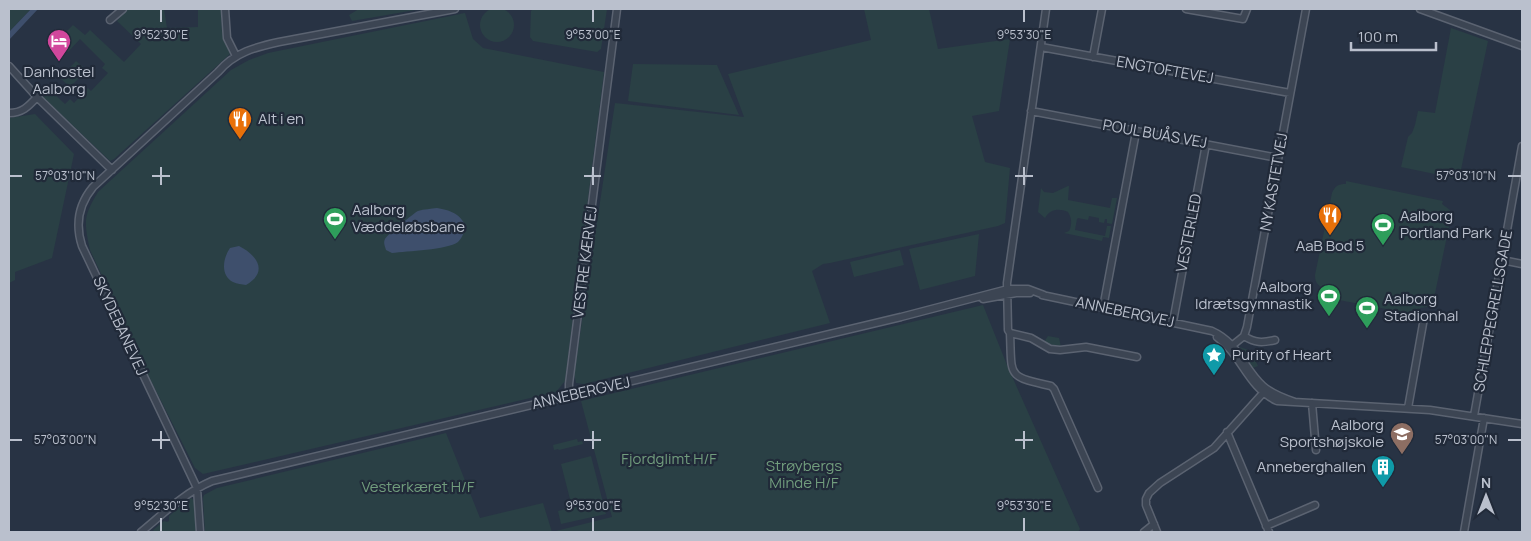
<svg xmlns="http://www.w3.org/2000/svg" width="1531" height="541" font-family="Manrope,sans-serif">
	<rect width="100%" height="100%" fill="#283344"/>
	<path fill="#2a4045" d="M480 25a17 17 0 1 1 34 0a17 17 0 1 1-34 0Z
		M9,9H31L9,32Z
		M128,9H164L167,28L198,27V9H221L222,32L230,54L114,159L110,161L43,97L50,90L65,104L70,99L74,103L88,88L91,91L108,73L102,68L105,64L80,39L68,52L57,41L73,25L85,35L90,30L124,62L141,44L117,21Z
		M359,9H421L352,21L349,15Z
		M533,9H607L601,49L597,52L533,41L530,37L531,11Z
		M864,9H929L938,49L1010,39L999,111L972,116L985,162L1010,168L1005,223L998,226L830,263L823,264L812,271L830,323L584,384L576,383L574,374L615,103L744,117L728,74L871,40Z
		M465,13L473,39L483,48L604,72L565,381L556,392L203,474L195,468L151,381L90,250C84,221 83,217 98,192L231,70L249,60L268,53Z
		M1451,28L1488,41L1459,179L1401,167L1408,137L1412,133L1415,125L1418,111L1435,113Z
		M76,61L87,70L70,87L60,78Z
		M633,64L717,65L739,115L628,101Z
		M35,114L74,154L52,258L15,272V280L9,283V118Z
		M1346,181L1443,201L1442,204L1450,210L1451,217L1433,303L1427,307L1420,308L1418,315L1323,297L1324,289C1318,285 1315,283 1315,275L1332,193C1335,186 1338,184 1346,184Z
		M1068,186H1069L1068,200L1110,208L1112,198H1117L1112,224L1107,223V219H1105L1104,223L1099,222V218L1089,216L1088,220L1078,218L1077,219L1075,230L1105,236L1107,226H1111L1109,238L1103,237L1102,241L1064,233L1069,231C1072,225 1072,218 1068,212C1059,208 1050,209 1045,218L1038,212L1041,188L1044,192L1053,193Z
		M979,234L975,276L920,290L909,249Z
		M900,250L904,265L854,277L850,262Z
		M983,305L1007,365L1080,529L1078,532H205L203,498L204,495L217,488L446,433L480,518L543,503L552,532L612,517L581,401Z
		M1048,336L1059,338L1061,347L1045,343L1044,342Z
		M1240,347L1251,351L1258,366L1253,368Z
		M577,439L578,442L582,441L583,444L559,450L558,449L554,450L553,445Z
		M591,456L606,514L561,524L558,511L572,507L561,464Z
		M191,498L196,502L197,532H155L153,530L164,521L167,522L169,521V516Z"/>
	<path fill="#3e4f6c" d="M31,9H38L9,40V32Z
		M437,208C451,211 457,212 465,224C465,230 463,237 458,242C447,250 407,251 392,253L386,250C385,246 383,243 385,239C387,235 414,213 418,211C424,209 431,209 437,208Z
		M239,246C257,255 269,272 246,285C242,284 237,284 233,282C220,275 223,258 230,248Z"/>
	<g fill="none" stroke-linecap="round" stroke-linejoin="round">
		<g stroke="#5b6371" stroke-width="9">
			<path id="minor" d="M225,9L227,38L236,56
				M1046,9L1007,283L1008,330L1010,333C1012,377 1006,376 1051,386L1054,389L1098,488
				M1186,9L1243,19L1247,9
				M1420,9L1522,46
				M110,20L123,9
				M1041,47L1290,93
				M1093,57L1102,9
				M9,66L37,97L112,170
				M1031,111L1278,158
				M9,113C22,113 28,107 37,97
				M1502,260L1522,264
				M1042,295L1212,331C1239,343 1243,368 1263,386C1272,394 1283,398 1295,402
				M983,299L1016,293H1030
				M1103,308L1136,132
				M1173,322L1206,144
				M1010,333L1031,338L1050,349L1060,350L1086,347L1137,357
				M1244,336C1255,343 1262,343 1275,340
				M1217,337C1242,355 1247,387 1277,401L1430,410L1522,424
				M1229,348L1244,336L1247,327L1306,9
				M569,396V384L617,9
				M1312,403L1316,450
				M1408,408L1424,318
				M1474,416L1522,146
				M1227,432L1269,532
				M1266,526L1315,505
				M141,532C164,513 184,493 212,481L901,317L1008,289H1028L1044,295
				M200,532L197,488L82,246C75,224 78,205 93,187L218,72C235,52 256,47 279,42L455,9
				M1144,532L1154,524
				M1157,532L1146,505V499L1149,493L1160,483L1214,448L1263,393
				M1464,532L1484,418"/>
		</g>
		<use href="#minor" stroke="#3c4553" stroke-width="6"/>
	</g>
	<path fill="none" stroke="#bac0cd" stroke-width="2" d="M161,10V22M593,10V22M1024,10V22M161,167V185M593,167V185M1024,167V185M10,176H22M152,176H170M584,176H601M1015,176H1033M1508,176H1521M161,431V449M593,431V449M1024,431V449M10,440H22M152,440H170M584,440H601M1015,440H1033M1508,440H1521M161,518V531M593,518V531M1024,518V531"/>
	<defs>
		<g id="hotel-pin" transform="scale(1.25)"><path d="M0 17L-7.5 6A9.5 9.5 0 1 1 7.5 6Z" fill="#d1479c" stroke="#212a39"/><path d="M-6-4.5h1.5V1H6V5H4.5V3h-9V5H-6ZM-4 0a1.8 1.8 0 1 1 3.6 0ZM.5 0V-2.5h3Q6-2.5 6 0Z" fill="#fff"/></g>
		<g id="restaurant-pin" transform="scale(1.25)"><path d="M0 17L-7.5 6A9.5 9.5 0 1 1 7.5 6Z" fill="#e8710a" stroke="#212a39"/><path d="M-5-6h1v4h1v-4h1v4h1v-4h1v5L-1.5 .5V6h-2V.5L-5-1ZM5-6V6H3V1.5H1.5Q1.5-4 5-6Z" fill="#fff"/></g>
		<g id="stadium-pin" transform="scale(1.25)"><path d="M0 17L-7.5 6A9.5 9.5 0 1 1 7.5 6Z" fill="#2e9e5b" stroke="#212a39"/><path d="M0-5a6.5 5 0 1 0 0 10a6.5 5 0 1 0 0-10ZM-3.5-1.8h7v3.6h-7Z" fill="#fff"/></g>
		<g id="sight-pin" transform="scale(1.25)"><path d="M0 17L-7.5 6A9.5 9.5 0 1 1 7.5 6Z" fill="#0f9aa8" stroke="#212a39"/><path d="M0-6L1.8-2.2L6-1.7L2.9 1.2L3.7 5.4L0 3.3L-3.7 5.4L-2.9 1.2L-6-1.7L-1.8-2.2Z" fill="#fff"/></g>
		<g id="school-pin" transform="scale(1.25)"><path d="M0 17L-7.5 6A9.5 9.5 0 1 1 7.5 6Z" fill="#8d6e63" stroke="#212a39"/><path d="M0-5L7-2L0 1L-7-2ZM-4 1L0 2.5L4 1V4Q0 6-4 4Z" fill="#fff"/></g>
		<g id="building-pin" transform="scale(1.25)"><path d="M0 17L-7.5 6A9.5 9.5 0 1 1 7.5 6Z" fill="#0f9aa8" stroke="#212a39"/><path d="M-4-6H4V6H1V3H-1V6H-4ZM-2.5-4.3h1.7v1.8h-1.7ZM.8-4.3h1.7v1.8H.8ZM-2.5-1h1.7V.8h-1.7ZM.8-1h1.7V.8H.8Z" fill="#fff"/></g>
	</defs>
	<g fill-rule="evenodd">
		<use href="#hotel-pin" x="59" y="41"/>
		<use href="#restaurant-pin" x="240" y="119"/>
		<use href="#restaurant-pin" x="1330" y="215"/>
		<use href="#stadium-pin" x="335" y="219"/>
		<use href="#stadium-pin" x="1383" y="225"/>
		<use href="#stadium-pin" x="1329" y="296"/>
		<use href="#stadium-pin" x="1367" y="308"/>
		<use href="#sight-pin" x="1214" y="355"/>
		<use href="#school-pin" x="1402" y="434"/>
		<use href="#building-pin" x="1383" y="467"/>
	</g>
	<g text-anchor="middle" stroke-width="4.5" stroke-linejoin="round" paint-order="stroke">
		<g font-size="15" fill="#bac0cd" stroke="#212a39">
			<text transform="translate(1165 70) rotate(10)" y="5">ENGTOFTEVEJ</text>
			<text transform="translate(1155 134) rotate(10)" y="5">POUL BUÅS VEJ</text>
			<text transform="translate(1274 182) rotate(-80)" y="5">NY KASTETVEJ</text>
			<text transform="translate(1189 233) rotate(-79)" y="5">VESTERLED</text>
			<text transform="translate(585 262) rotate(-83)" y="5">VESTRE KÆRVEJ</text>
			<text transform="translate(1493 311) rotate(-80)" y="5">SCHLEPPEGRELLSGADE</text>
			<text transform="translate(1125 312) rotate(12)" y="5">ANNEBERGVEJ</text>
			<text transform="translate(120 326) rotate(65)" y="5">SKYDEBANEVEJ</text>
			<text transform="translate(581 393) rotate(-13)" y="5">ANNEBERGVEJ</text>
		</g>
		<g font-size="15" fill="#bac0cd" stroke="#212a39" text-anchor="start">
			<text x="59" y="77" text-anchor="middle">Danhostel<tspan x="59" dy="17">Aalborg</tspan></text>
			<text x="258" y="124">Alt i en</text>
			<text x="352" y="215">Aalborg<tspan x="352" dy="17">Væddeløbsbane</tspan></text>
			<text x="1400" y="221">Aalborg<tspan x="1400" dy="17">Portland Park</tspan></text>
			<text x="1330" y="251" text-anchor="middle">AaB Bod 5</text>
			<text x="1312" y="292" text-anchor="end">Aalborg<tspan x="1312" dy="17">Idrætsgymnastik</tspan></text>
			<text x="1384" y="304">Aalborg<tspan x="1384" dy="17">Stadionhal</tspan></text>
			<text x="1232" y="360">Purity of Heart</text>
			<text x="1384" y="430" text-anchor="end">Aalborg<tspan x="1384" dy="17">Sportshøjskole</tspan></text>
			<text x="1366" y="472" text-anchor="end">Anneberghallen</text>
		</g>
		<g font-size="15" fill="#719d7d" stroke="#212a39">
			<text x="669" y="464">Fjordglimt H/F</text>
			<text x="804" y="471">Strøybergs<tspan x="804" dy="17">Minde H/F</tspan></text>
			<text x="418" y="492">Vesterkæret H/F</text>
		</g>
	</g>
	<g font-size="12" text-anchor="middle" fill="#bac0cd" stroke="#212a39" stroke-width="4.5" stroke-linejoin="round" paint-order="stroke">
		<text x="161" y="39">9°52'30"E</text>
		<text x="593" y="39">9°53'00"E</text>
		<text x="1024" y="39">9°53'30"E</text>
		<text x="65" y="180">57°03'10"N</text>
		<text x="1466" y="180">57°03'10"N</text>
		<text x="65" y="444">57°03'00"N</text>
		<text x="1466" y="444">57°03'00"N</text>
		<text x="161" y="510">9°52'30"E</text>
		<text x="593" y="510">9°53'00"E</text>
		<text x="1024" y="510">9°53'30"E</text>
	</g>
	<rect width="1531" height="541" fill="none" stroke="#bac0cd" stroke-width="20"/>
	<g transform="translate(1486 496)" stroke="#212a39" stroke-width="4" paint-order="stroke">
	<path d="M0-4L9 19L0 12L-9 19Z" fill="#bac0cd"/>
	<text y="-8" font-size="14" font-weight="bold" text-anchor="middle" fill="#bac0cd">N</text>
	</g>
	<path d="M1351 42v8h85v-8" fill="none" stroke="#bac0cd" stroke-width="2.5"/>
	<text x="1358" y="42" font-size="15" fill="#bac0cd" stroke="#212a39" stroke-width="4" paint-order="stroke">100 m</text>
</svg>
